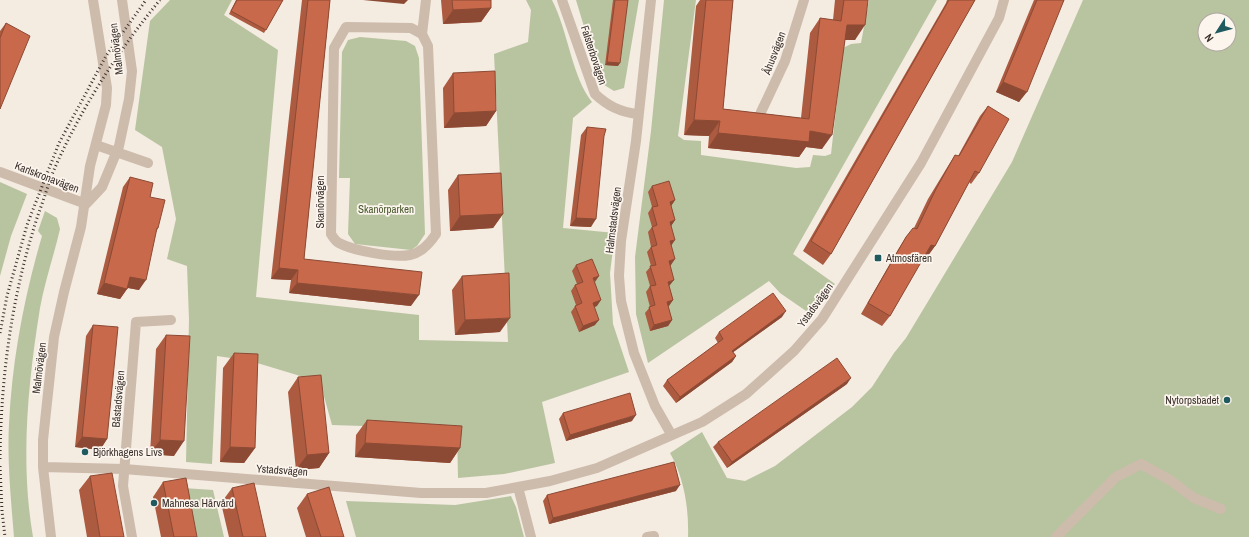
<svg xmlns="http://www.w3.org/2000/svg" width="1249" height="537" font-family="'Archivo Narrow',sans-serif">
	<rect width="100%" height="100%" fill="#f4ebe1"/>
	<path fill="#b8c4a0" fill-rule="evenodd" d="M170,0H232L224,15L278,50L256,297L419,315V340L508,342L494,54L528,42L531,10L526,0H552C568,31 572,77 592,102L573,118L563,228L615,233L610,273L613,324L629,372L542,402L555,463L504,474L458,478L457,429L332,425L320,382L251,361L217,356L212,464L186,462L189,319L187,266L167,259L176,219L162,147L135,130L150,21Z
		M576,0H639L624,88L614,91L601,83Z
		M664,0H696L678,136L684,140L701,141V155L796,168L810,167L813,155L825,156L831,154L843,48L851,44L861,43L869,0H937L793,254L835,284L809,313L780,293L769,281L648,363L636,314L635,257L651,131Z
		M1083,0H1249V537H688C689,508 684,478 670,453L702,432L727,478L745,481L775,466L852,407L872,387L894,353L906,338L1012,162ZM1205,20H1229V44H1205Z
		M360,37L406,41L415,46L419,58L425,234L417,246L411,250L355,244L348,234L350,178H339L342,52L348,40Z
		M0,182L27,194L11,236L0,276Z
		M45,211L57,218L60,229C54,255 45,281 40,308C28,383 20,462 33,537H14C11,500 7,462 9,424C12,361 24,297 42,236L38,231Z
		M183,488L213,490L224,537H192Z
		M511,496L516,507L524,537H356L346,501L455,505Z"/>
	<g fill="none" stroke-linecap="round" stroke-linejoin="round">
		<path stroke="#cdbbac" stroke-width="10" d="M562,0L595,94C608,106 620,112 638,114
			M651,0L636,141L621,241L619,276L621,301L634,353L655,406L671,434
			M346,27L411,28L422,34L428,46L436,234C430,243 421,253 410,255C393,258 354,251 339,243C335,241 333,237 331,234L334,48Z
			M422,34L426,0
			M761,112L785,61L804,0
			M96,145L148,163
			M0,172L86,204
			M86,204L102,187L119,146L129,99L132,71L122,0
			M43,467L124,469L421,493H486L550,481L597,468L702,422L746,394L794,351L822,319L921,163L999,18L1004,0
			M518,487L531,537
			M51,537L43,467V440L49,384L54,337L64,292L81,227L90,166L106,105L107,88L93,0
			M132,537L123,486L136,322L171,320
			M647,537L654,536
			M1056,537L1116,477L1141,464L1170,480L1194,498L1221,509"/>
		<path stroke="#3b302b" stroke-width="3" stroke-dasharray="1 3" stroke-linecap="butt" d="M0,333L7,296L27,225L59,143L106,56L146,0
			M0,459C1,374 12,293 39,212C44,199 48,185 53,172C80,110 117,52 160,0
			M0,466L2,511L5,537"/>
	</g>
	<path fill="#ac5a40" d="M236,0H283L264,33L229,14Z
		M302,0H330L304,259L411,306L289,293L291,280L271,279Z
		M441,0H491V8L481,22L443,24Z
		M613,0H628L618,66L605,65Z
		M700,0H733L723,109L801,118L810,33L820,18L833,20L835,0H868L855,40H845L822,149L806,147L799,157L708,148L709,136L684,135L696,6Z
		M947,0H975L831,254L823,265L803,251L946,3Z
		M1034,0H1064L1019,102L996,92Z
		M6,23L0,109V31Z
		M453,73L496,111L486,126L444,128L443,88Z
		M988,106L979,173L971,184L969,182L935,246L927,257L924,256L890,316L882,326L861,314L899,248L906,237L914,228L928,199L948,166L955,155L958,156L980,116Z
		M587,127L604,136L591,227L570,226L581,135Z
		M458,175L503,214L493,228L450,231L448,190Z
		M130,177L150,197L158,228L156,232L139,290L128,288L127,289L120,299L97,294L123,187Z
		M652,186L675,200L671,206L675,220L671,226V265L670,266V285L669,286L673,300L668,306L672,320L668,326L650,331L645,313L650,307L646,292L650,286L646,272L651,266L647,252L651,247L648,232L652,227L648,213L652,207L648,192Z
		M576,265L595,282L597,306L594,307L595,325L579,332L571,312L576,305L571,291L575,285L577,284L572,271Z
		M462,276L500,332L455,335L452,290Z
		M782,317L733,352L736,356L732,362L676,403L663,386L667,380L718,343L715,338L719,332Z
		M93,325L107,439L100,450L75,447L86,336Z
		M166,335L174,456L150,454L156,349Z
		M234,353L255,448L244,463L220,462L223,368Z
		M298,377L329,453L319,468L296,470L288,392Z
		M847,384L727,468L713,447L718,442Z
		M563,413L632,421L566,441L559,419Z
		M367,420L460,448L450,463L355,457L356,435Z
		M90,476L124,537H87L79,490Z
		M163,482L197,537H161L153,497Z
		M232,488L266,537H229L221,503Z
		M676,491L549,524L543,501L547,495Z
		M307,494L344,537H306L297,508Z"/>
	<path fill="#8c4a34" d="M363,0H408L404,4Z
		M491,8L481,22L443,24L453,10Z
		M847,25H865L855,40H837Z
		M607,62L620,63L618,66L605,65Z
		M1003,82L1027,92L1019,102L996,92Z
		M496,111L486,126L444,128L454,113Z
		M694,120L720,121L709,136L684,135Z
		M810,131L832,135L822,149L806,147L799,157L708,148L718,133Z
		M675,200L671,206L670,202Z
		M503,214L493,228L450,231L460,216Z
		M576,218L596,219L591,227L570,226Z
		M675,220L671,226L666,228L670,222Z
		M675,240L671,246L670,241Z
		M931,245L935,246L927,257L923,255Z
		M675,259L671,265L665,267L669,261Z
		M279,268L298,270L291,280L271,279Z
		M599,276L595,282L593,278Z
		M130,277L146,280L139,290L123,287Z
		M674,280L670,285L664,287L668,282Z
		M104,283L127,289L120,299L97,294Z
		M297,283L419,295L411,306L289,293Z
		M601,300L597,306L589,309L593,303Z
		M673,300L669,306L663,307L667,302Z
		M786,311L782,317L728,356L732,351Z
		M510,318L500,332L455,335L465,320Z
		M599,320L595,325L579,332L583,326Z
		M672,320L668,326L650,331L654,325Z
		M736,356L732,362L676,403L680,397Z
		M851,378L847,384L727,468L732,462Z
		M636,415L632,421L566,441L570,435Z
		M82,437L107,439L100,450L75,447Z
		M160,440L184,441L174,456L150,454Z
		M365,443L460,448L450,463L355,457Z
		M230,447L255,448L244,463L220,462Z
		M329,453L319,468L296,470L307,455Z
		M680,485L676,491L549,524L553,518Z"/>
	<path fill="#c8694b" stroke="#8c4a34" d="M237,0H283L266,30L231,11Z
		M308,0H330L304,259L422,272L419,295L297,283L298,270L279,268Z
		M452,0H491V8L453,10Z
		M615,0H628L620,63L607,62Z
		M706,0H733L723,109L809,119L820,18L841,21L844,0H868L865,25H847L832,135L810,131L809,142L718,133L720,121L694,120Z
		M949,0H975L831,254L811,241Z
		M1037,0H1064L1027,92L1003,82Z
		M6,23L30,36L0,109V38Z
		M495,71L496,111L454,113L453,73Z
		M988,106L1009,119L979,173L975,171L935,246L931,245L890,316L868,303L906,237L913,228L917,229L936,189L955,155L959,156Z
		M587,127L606,129L604,136L596,219L576,218Z
		M501,173L503,214L460,216L458,175Z
		M130,177L153,183L150,197L165,200L158,228H157L146,280L130,277L127,289L104,283Z
		M669,181L675,200L670,202L675,220L670,222L675,240L670,241L675,259L669,261L674,280L668,282L673,300L667,302L672,320L654,325L649,307L655,305L650,286L656,285L650,266L656,265L651,247L657,245L652,227L657,225L652,207L658,206L652,186Z
		M592,259L599,276L593,278L601,300L593,303L599,320L583,326L575,306L582,303L575,285L583,282L576,265Z
		M509,273L510,318L465,320L462,276Z
		M773,293L786,311L732,351L736,356L680,397L667,380L723,339L719,332Z
		M93,325L118,327L107,439L82,437Z
		M166,335L190,336L184,441L160,440Z
		M234,353L258,354L255,448L230,447Z
		M837,358L851,378L732,462L718,442Z
		M321,375L329,453L307,455L298,377Z
		M630,393L636,415L570,435L563,413Z
		M367,420L462,426L460,448L365,443Z
		M674,462L680,485L553,518L547,495Z
		M112,473L124,537H100L90,476Z
		M186,478L197,537H174L163,482Z
		M254,483L266,537H243L232,488Z
		M329,487L344,537H321L307,494Z"/>
	<g fill="#1f5a5e" stroke="#fbf5ee" stroke-width="1.5">
		<rect x="874" y="254" width="8" height="8" rx="2"/>
		<circle cx="1227" cy="400" r="4"/>
		<circle cx="85" cy="452" r="4"/>
		<circle cx="154" cy="503" r="4"/>
	</g>
	<g text-anchor="middle" stroke-width="3.5" stroke-linejoin="round" paint-order="stroke">
		<g font-size="11" fill="#3b302b" stroke="#fbf5ee">
			<text transform="translate(116 49) rotate(-97)" y="4">Malmövägen</text>
			<text transform="translate(774 53) rotate(-69)" y="4">Åhusvägen</text>
			<text transform="translate(594 55) rotate(72)" y="4">Falsterbovägen</text>
			<text transform="translate(47 177) rotate(21)" y="4">Karlskronavägen</text>
			<text transform="translate(320 202) rotate(-90)" y="4">Skanörvägen</text>
			<text transform="translate(613 220) rotate(-83)" y="4">Halmstadsvägen</text>
			<text transform="translate(815 305) rotate(-54)" y="4">Ystadsvägen</text>
			<text transform="translate(39 368) rotate(-83)" y="4">Malmövägen</text>
			<text transform="translate(118 399) rotate(-85)" y="4">Båstadsvägen</text>
			<text transform="translate(282 470) rotate(4)" y="4">Ystadsvägen</text>
		</g>
		<g font-size="11" fill="#4a5a2e" stroke="#fbf5ee">
			<text x="386" y="213">Skanörparken</text>
		</g>
		<g font-size="11" fill="#3b302b" stroke="#fbf5ee" text-anchor="start">
			<text x="886" y="262">Atmosfären</text>
			<text x="1219" y="404" text-anchor="end">Nytorpsbadet</text>
			<text x="93" y="456">Björkhagens Livs</text>
			<text x="162" y="507">Mahnesa Hårvård</text>
		</g>
	</g>
	<g transform="translate(1217 32) rotate(234)"><circle r="19" fill="#fbf5ee" stroke="#aea6a0"/>
	<path d="M0-3L7 15L0 10L-7 15Z" fill="#1f5a5e"/>
	<text y="-6" font-size="11" font-weight="bold" text-anchor="middle" fill="#3b302b">N</text>
	</g>
</svg>
